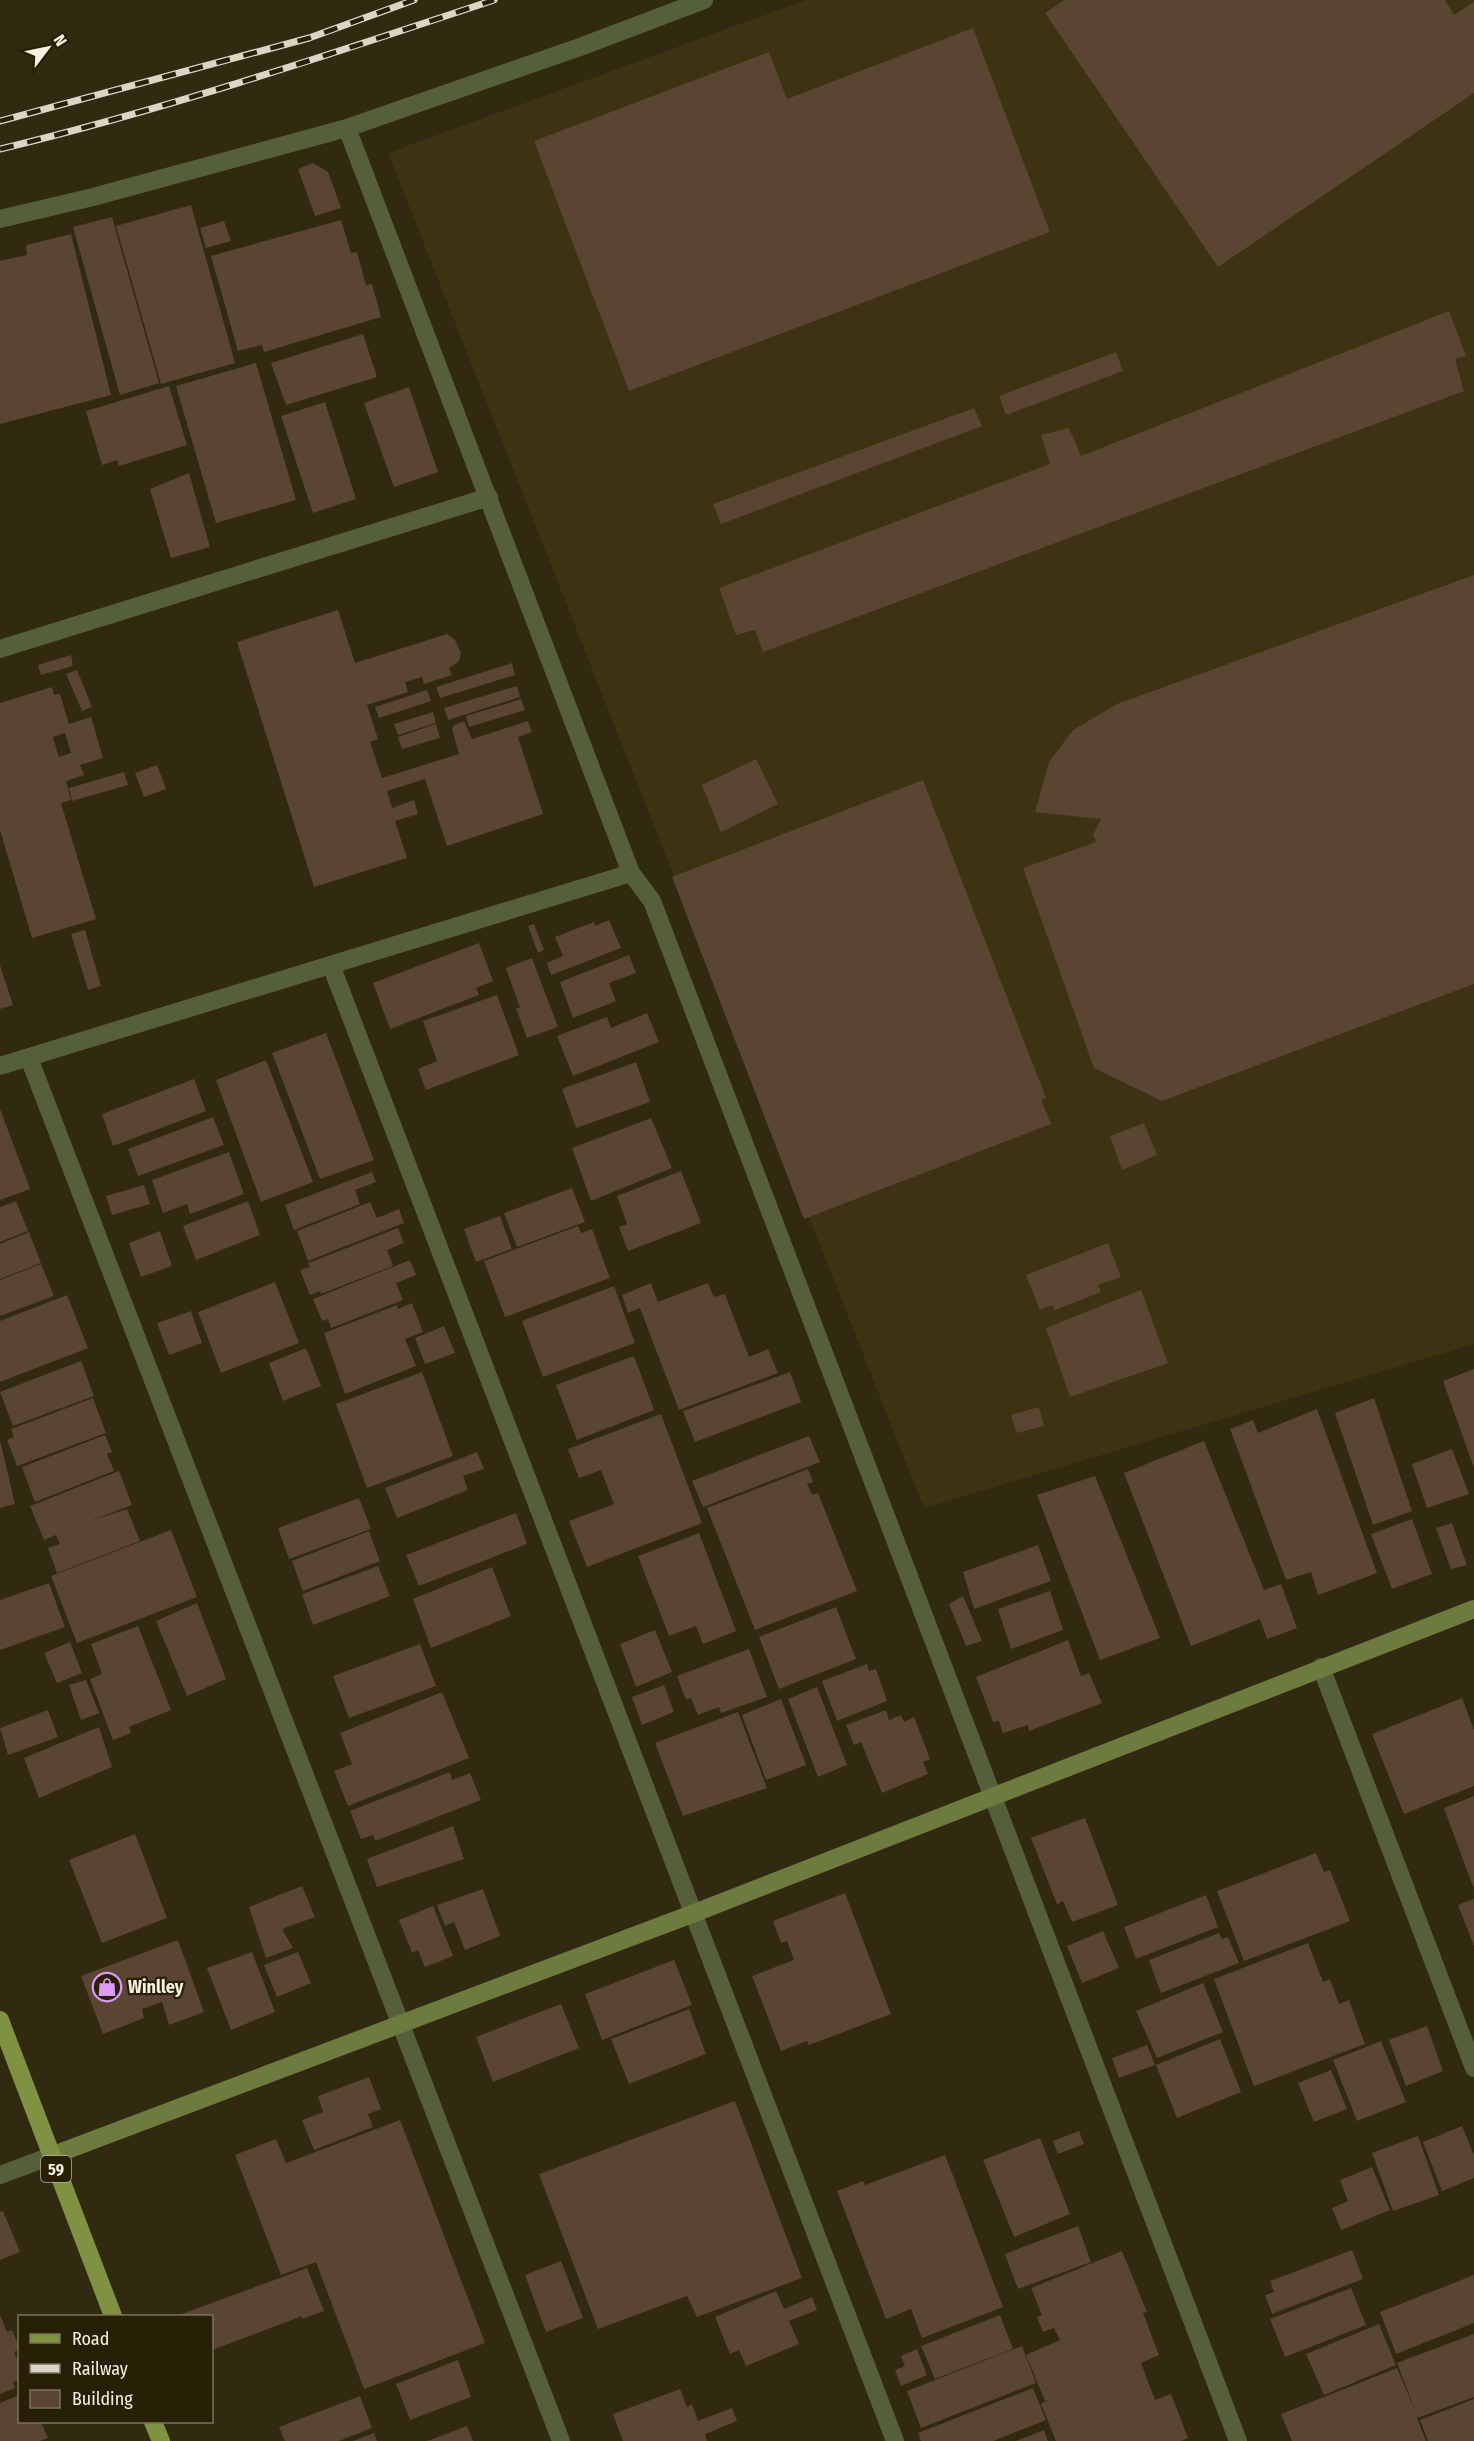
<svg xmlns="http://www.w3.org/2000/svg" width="1474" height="2441" font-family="'Fira Sans Condensed',sans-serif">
	<rect width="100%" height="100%" fill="#312910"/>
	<path fill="#3d3312" d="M806,0H1474V1344L924,1508L388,153Z"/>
	<path fill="#594531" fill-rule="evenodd" d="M1064,0H1445L1454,15L1474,2V93L1218,267L1045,13Z
		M973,28L1050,232L629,391L534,141L769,52L787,99Z
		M313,163L328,172L341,208L315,216L298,169Z
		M191,205L235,363L161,384L116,226Z
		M112,217L159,383L120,395L73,227Z
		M341,220L351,253L357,252L366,285L372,284L381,317L264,352L262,345L238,351L211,256Z
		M224,221L231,241L206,248L200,228Z
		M71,234L111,395L0,424V261L27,255L26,245Z
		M1449,311L1466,356L1455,359L1464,391L763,652L755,630L736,635L719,588L1050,464L1041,435L1069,428L1081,456Z
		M363,334L377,377L286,405L271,363Z
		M1116,352L1123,371L1006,415L999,396Z
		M256,363L296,500L216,523L176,386Z
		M169,386L187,445L119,466L117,460L102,465L86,411Z
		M409,387L438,472L394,487L364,403Z
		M325,402L356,499L313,513L281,416Z
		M974,408L982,426L721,524L713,504Z
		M189,473L210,547L171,558L150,489Z
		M1474,575V984L1162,1101L1094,1068L1023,868L1096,842L1093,835L1101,819L1035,812L1049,762L1073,730L1117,704Z
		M338,610L355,663L447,634L455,640L461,653L459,661L449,668L452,675L424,684L422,677L405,682L408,692L367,705L378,739L370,742L382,778L459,754L452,729L454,725L464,721L472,739L528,721L532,732L518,737L543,814L447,846L425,779L387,791L392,808L414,800L418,814L395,821L407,858L314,887L237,642Z
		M71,655L73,666L41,675L38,665Z
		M512,663L515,675L440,698L436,687Z
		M77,670L92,707L82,711L66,674Z
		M517,686L520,697L448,720L444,708Z
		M52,687L54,695L60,694L69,724L91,717L103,758L80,765L84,775L66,781L71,800L61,803L96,919L32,938L0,830V703ZM65,733L71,753L59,757L53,737Z
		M427,690L431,701L379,718L375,707Z
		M521,699L525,710L469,727L466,716Z
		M433,712L436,723L398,735L394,724Z
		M436,724L440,738L402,749L398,737Z
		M756,759L778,804L721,832L702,785Z
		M157,765L166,789L144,797L135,773Z
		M124,772L128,785L72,801L69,788Z
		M923,780L1046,1098L1041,1100L1051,1124L804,1219L672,877Z
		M609,920L621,948L551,975L547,963L563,956L555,937L594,922L595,926Z
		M534,924L544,950L538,953L528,926Z
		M85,930L101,986L88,990L71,934Z
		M479,943L493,981L476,988L479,995L390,1029L373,983Z
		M629,955L636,973L609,983L616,1001L573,1018L560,982Z
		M532,958L558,1027L527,1038L516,1008H520L506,968Z
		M0,965L13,1005L0,1009Z
		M497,995L519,1055L426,1090L418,1069L437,1061L423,1021Z
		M647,1013L659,1042L573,1076L557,1036L607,1017L611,1028Z
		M326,1033L374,1160L320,1179L272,1053Z
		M266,1060L313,1182L261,1202L216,1080Z
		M636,1062L650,1102L576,1128L562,1089Z
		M194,1079L206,1111L113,1146L102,1114Z
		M0,1109L30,1189L0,1200Z
		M213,1117L224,1145L138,1176L128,1149Z
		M651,1118L672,1168L591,1201L572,1148Z
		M1144,1123L1157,1155L1122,1170L1110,1136Z
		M229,1152L244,1194L190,1214L187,1204L163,1213L152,1180Z
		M681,1171L701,1223L628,1251L619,1227L627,1224L617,1196Z
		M372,1172L376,1182L355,1190L360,1204L294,1230L285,1205Z
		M144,1185L150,1204L112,1215L106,1196Z
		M572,1188L585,1222L517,1247L504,1213Z
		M16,1201L28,1231L0,1242V1207Z
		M248,1201L260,1235L196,1260L183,1226Z
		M370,1202L377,1218L399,1209L404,1223L308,1261L297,1231Z
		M500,1216L512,1249L476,1262L464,1229Z
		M578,1226L581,1233L592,1229L610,1278L505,1317L484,1261Z
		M398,1228L404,1243L387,1250L393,1266L321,1294L320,1291L310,1295L300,1270L310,1267L308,1263Z
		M160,1231L172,1266L141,1277L129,1243Z
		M29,1232L41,1263L0,1279V1244Z
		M1108,1243L1121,1277L1098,1285L1101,1292L1055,1310L1052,1305L1040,1310L1026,1275Z
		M410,1260L416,1275L396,1283L403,1300L331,1328L328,1319L322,1321L313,1299Z
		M41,1264L54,1296L0,1316V1280Z
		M275,1282L299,1343L221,1373L198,1312Z
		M651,1283L658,1302L708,1283L714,1297L725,1294L749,1357L768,1349L778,1373L679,1410L640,1308L628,1313L622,1295Z
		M614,1286L635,1343L543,1377L522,1321Z
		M1141,1290L1168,1363L1070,1397L1046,1328Z
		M67,1295L88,1348L0,1382V1321Z
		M412,1303L423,1332L405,1339L416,1366L345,1394L324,1333L397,1305L398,1309Z
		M191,1311L202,1343L169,1355L157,1323Z
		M444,1326L455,1353L425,1364L415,1338Z
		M306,1348L321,1386L283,1401L269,1363Z
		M634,1356L654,1410L577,1440L556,1385Z
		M81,1361L94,1396L13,1426L0,1392Z
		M1474,1369V1468L1443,1381Z
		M422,1372L453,1456L367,1488L336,1404Z
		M790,1372L801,1402L695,1442L683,1411Z
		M93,1398L106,1433L17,1466L7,1440L14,1437L11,1429Z
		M1374,1398L1412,1511L1373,1525L1335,1413Z
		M1039,1407L1044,1426L1017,1433L1011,1415Z
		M1317,1409L1377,1573L1318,1595L1311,1572L1286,1580L1230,1429L1253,1420L1258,1433Z
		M661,1414L702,1523L587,1567L569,1521L614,1504L601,1470L579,1478L568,1449Z
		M105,1435L112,1452L107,1454L114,1471L35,1502L22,1467Z
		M809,1436L820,1462L703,1507L692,1481Z
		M0,1440L15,1504L0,1508Z
		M1204,1441L1264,1590L1281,1584L1297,1628L1267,1639L1260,1619L1191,1646L1124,1473Z
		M1452,1449L1469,1494L1427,1508L1412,1464Z
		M477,1452L484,1469L463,1476L468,1490L397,1518L385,1488Z
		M808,1469L813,1482L807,1484L812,1495L818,1493L857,1591L755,1630L707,1508Z
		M119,1471L132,1505L88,1522L127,1509L140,1541L57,1573L48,1548L60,1544L56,1535L44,1540L30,1506Z
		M1095,1476L1160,1638L1100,1660L1037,1495Z
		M359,1498L371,1529L289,1559L278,1528Z
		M516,1513L527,1544L419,1586L406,1555Z
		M1412,1519L1432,1574L1392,1589L1371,1534Z
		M1452,1523L1467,1565L1451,1569L1436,1528Z
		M171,1530L197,1597L77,1643L51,1576Z
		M369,1531L380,1561L303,1591L292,1561Z
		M699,1533L736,1631L703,1644L696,1626L669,1636L638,1556Z
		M1038,1545L1051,1581L974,1609L963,1572Z
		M378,1566L390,1596L313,1625L302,1594Z
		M492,1567L511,1616L431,1648L413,1599Z
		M49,1583L65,1627L0,1650V1600Z
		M1050,1591L1063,1630L1011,1649L998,1609Z
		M963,1596L982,1641L966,1646L949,1604Z
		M197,1603L226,1679L187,1696L156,1621Z
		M836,1607L856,1659L779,1689L759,1637Z
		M138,1626L171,1710L129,1727L131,1733L113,1740L90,1679L102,1674L91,1644Z
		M655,1630L672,1672L636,1687L620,1644Z
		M1068,1640L1081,1676L1089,1673L1102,1703L1029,1731L1028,1725L1003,1733L999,1721L993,1722L976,1677Z
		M70,1642L82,1673L57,1683L44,1653Z
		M420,1644L436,1686L349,1718L333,1676Z
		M749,1649L767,1697L721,1713L719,1707L698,1715L691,1698L686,1700L677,1676Z
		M867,1664L869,1671L876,1669L887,1701L837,1721L822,1681Z
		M86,1680L99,1713L81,1720L69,1685Z
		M664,1685L674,1712L642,1725L632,1697Z
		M817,1687L847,1765L818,1777L788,1699Z
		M442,1692L469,1758L348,1806L334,1771L352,1764L340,1733Z
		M1462,1698L1474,1730V1786L1404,1814L1372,1734Z
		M781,1699L806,1765L766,1780L742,1715Z
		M48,1710L58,1737L8,1755L0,1728Z
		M886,1710L889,1720L901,1715L904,1722L914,1717L930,1759L923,1762L928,1774L882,1793L861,1742L854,1745L846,1725Z
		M738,1712L767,1788L683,1816L655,1743Z
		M99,1727L112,1767L39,1798L24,1758Z
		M450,1772L452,1780L470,1773L481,1800L375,1841L373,1835L361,1839L350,1811Z
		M1474,1796V1889L1444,1808Z
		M1085,1818L1118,1905L1072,1922L1063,1901L1057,1904L1031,1838Z
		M453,1826L464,1859L377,1887L367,1859Z
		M135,1834L167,1918L102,1943L69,1860Z
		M1316,1853L1324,1872L1330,1870L1350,1921L1244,1961L1217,1891Z
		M302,1886L315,1917L282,1929L293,1948L266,1958L249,1907Z
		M483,1889L500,1936L465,1950L454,1922L445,1926L437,1905Z
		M845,1893L891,2014L809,2045L807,2041L781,2051L752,1976L794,1960L787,1941L781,1943L773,1921Z
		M1206,1895L1218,1927L1136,1959L1124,1927Z
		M1474,1899V1946L1458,1905Z
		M433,1906L453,1956L425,1967L418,1950L412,1953L399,1920Z
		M1103,1931L1119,1968L1082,1983L1067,1946Z
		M1219,1933L1222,1939L1228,1937L1239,1963L1161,1993L1149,1960Z
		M178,1940L204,2012L169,2025L162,2002L142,2009L144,2018L103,2034L81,1976Z
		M1308,1943L1323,1982L1330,1979L1339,2004L1349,2000L1365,2044L1254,2086L1214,1979Z
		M252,1952L275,2012L231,2030L207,1968Z
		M298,1952L311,1983L277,1997L264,1965Z
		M674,1960L692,2005L602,2040L585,1994Z
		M1203,1983L1223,2032L1157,2058L1136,2011Z
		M561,2004L579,2048L493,2082L476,2037Z
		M689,2009L706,2054L629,2084L611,2039Z
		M1427,2026L1443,2071L1406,2086L1389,2040Z
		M1220,2039L1241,2092L1177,2118L1156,2065Z
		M1381,2041L1406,2102L1357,2121L1333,2060Z
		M1147,2045L1155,2065L1119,2078L1112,2058Z
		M1331,2070L1347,2109L1314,2122L1298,2083Z
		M369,2077L381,2109L368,2114L373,2127L314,2150L302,2120L323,2112L318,2096Z
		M735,2101L802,2278L697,2317L687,2296L598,2329L539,2174Z
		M400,2120L485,2343L364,2389L316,2262L281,2275L235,2155L276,2139L286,2163Z
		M1462,2126L1474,2155V2178L1442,2191L1423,2142Z
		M1079,2131L1084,2144L1058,2154L1053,2141Z
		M1418,2136L1439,2195L1393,2211L1372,2153Z
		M1040,2138L1070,2214L1014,2237L983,2160Z
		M945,2155L1003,2307L922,2338L911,2309L886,2319L837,2191L863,2181L865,2185Z
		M1372,2167L1390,2210L1341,2230L1332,2208L1348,2201L1340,2180Z
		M3,2211L20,2252L0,2260V2212Z
		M1078,2226L1091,2262L1018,2289L1005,2254Z
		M1352,2250L1363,2279L1272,2314L1265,2295L1274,2292L1270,2281Z
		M1122,2251L1147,2312L1143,2313L1159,2355L1141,2363L1155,2400L1171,2394L1188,2438L1181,2441H1056L1041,2404L1051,2399L1045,2401L1026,2355L1060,2340L1054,2328L1043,2332L1037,2317L1042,2315L1031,2288Z
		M561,2261L583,2318L546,2332L525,2275Z
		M307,2268L324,2311L302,2319V2316L212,2350V2316H176Z
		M1474,2275V2323L1396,2354L1380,2312Z
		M1351,2288L1366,2325L1285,2357L1270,2319Z
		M776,2291L784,2309L812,2297L817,2310L789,2321L799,2344L746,2366L739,2350L730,2354L715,2317Z
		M0,2315L7,2332L12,2330L20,2349L14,2352L20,2367V2380L13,2382L15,2388L0,2394Z
		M1000,2315L1013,2349L935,2379L921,2346Z
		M1379,2324L1396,2365L1324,2395L1306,2354Z
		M1474,2334V2397L1417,2418L1426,2441H1292L1281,2414L1397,2368L1417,2415L1397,2363Z
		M1022,2346L1036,2383L921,2428L907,2391Z
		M917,2349L927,2375L901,2386L895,2370L905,2366L901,2356Z
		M458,2360L471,2397L410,2420L396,2384Z
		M1033,2388L1046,2420L993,2441H921L918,2433Z
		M680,2389L687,2407L692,2404L698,2421L732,2408L737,2421L705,2434L707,2441H623L613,2414Z
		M20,2395V2422H41L48,2438L40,2441H0V2403Z
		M360,2396L372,2428L339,2441H285L279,2427Z
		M1474,2399V2441H1428L1420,2420Z
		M467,2426L473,2441H427Z
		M1044,2430L1048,2441H1016Z
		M374,2433L377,2441H353Z"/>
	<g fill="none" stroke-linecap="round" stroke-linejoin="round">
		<path stroke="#555f39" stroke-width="18" d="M347,128L631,873L652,901L1238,2441
			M0,219L93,197L347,128L580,47L704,0
			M0,649L489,497
			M331,965L895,2441
			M29,1058L561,2441
			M0,1066L631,873
			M1321,1667L1474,2068
			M0,2175L51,2156"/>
		<path stroke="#6d7b3f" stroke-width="18" d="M51,2156L692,1914L1474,1609"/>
		<path stroke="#7f9242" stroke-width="18" d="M0,2020L113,2316
			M153,2422L161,2441"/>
		<g stroke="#dad5c4" stroke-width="7">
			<path id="rail" d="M0,121L309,38L414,0
				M0,149C167,109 331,54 494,0"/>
		</g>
		<use href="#rail" stroke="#272006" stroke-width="4.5" stroke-dasharray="14" stroke-linecap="butt"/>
	</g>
	<defs>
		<g id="shop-ring" transform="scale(1.5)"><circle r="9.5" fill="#272006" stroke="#da9af6" stroke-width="1.5"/><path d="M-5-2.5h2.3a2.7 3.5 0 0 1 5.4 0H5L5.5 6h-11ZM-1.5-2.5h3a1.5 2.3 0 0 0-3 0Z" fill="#da9af6"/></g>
	</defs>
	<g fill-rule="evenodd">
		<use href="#shop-ring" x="107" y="1987"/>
	</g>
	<g text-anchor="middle" stroke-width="4.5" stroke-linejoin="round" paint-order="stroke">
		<rect fill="#272006" stroke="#b7b29f" stroke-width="1.5" x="41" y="2156" width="30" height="26" rx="4.5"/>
		<g font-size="16" font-weight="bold" fill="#f5f0e1">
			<text x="56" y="2175">59</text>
		</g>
		<g font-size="18" font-weight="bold" fill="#f5f0e1" stroke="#272006" text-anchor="start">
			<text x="128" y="1993">Winlley</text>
		</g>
	</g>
	<rect x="18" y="2315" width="195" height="108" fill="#272006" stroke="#79735e" stroke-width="1.5"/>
	<rect x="30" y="2334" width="30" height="9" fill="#7f9242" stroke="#79735e" stroke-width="1.5"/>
	<text x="72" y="2345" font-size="18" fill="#f5f0e1">Road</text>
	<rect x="30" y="2364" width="30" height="9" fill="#dad5c4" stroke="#79735e" stroke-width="1.5"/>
	<text x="72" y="2375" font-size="18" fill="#f5f0e1">Railway</text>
	<rect x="30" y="2390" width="30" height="18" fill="#594531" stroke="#79735e" stroke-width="1.5"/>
	<text x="72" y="2405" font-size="18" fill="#f5f0e1">Building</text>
	<g transform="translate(48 48) rotate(58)" stroke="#272006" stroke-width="4.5" paint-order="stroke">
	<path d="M0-4.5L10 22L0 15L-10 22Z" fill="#f5f0e1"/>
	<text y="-9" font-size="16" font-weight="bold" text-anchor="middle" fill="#f5f0e1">N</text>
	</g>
</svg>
